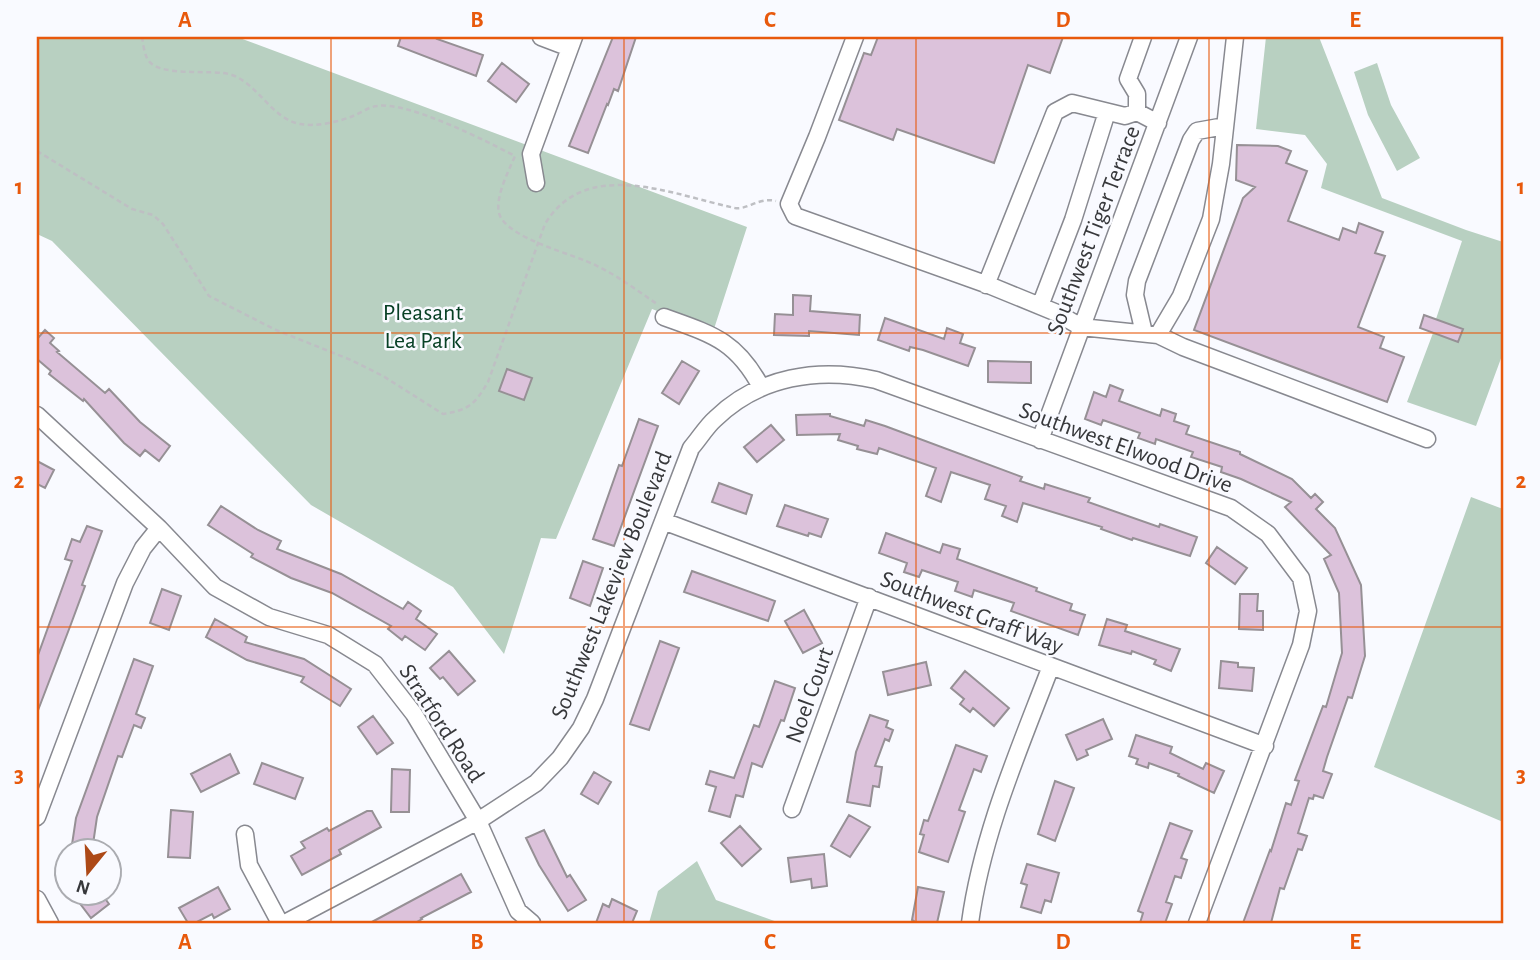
<svg xmlns="http://www.w3.org/2000/svg" width="1540" height="960" font-family="'Alegreya Sans',sans-serif">
	<rect width="100%" height="100%" fill="#f9faff"/>
	<path fill="#b8d0c1" d="M37,37H237L747,227L713,332L652,309L556,539L541,538L504,654L453,587L311,505L52,241L37,234Z
		M1266,37H1319L1382,198L1466,230L1503,242V353L1476,426L1407,402L1433,333L1458,342L1463,329L1436,319L1462,241L1321,188L1327,164L1305,135L1256,129Z
		M1377,63L1391,105L1420,158L1397,171L1368,115L1354,72Z
		M1471,497L1503,509V822L1374,767Z
		M697,861L716,900L780,923H649L658,891Z"/>
	<path fill="#dcc2db" stroke="#969095" stroke-width="2" d="M401,37H438L437,39L483,55L476,76L398,46Z
		M613,37H636L618,91L614,89L608,105L607,104L588,153L569,146Z
		M878,37H1063L1050,73L1028,65L994,163L897,129L893,140L839,120L864,53L871,55Z
		M502,63L529,84L516,102L488,81Z
		M1237,145L1278,146L1291,151L1286,163L1307,171L1288,221L1339,240L1343,228L1356,233L1359,223L1383,232L1375,253L1385,256L1358,327L1384,337L1380,348L1404,357L1387,402L1194,330L1243,198L1255,187L1236,180Z
		M793,295L811,296L810,311L860,315L859,335L809,331V336L774,335L775,314L793,315Z
		M1424,315L1463,329L1458,342L1420,328Z
		M885,318L944,339L947,328L963,334L960,343L975,348L968,366L923,350L910,347L909,351L878,340Z
		M45,330L54,338L50,343L59,351L57,352L105,393L109,389L140,422L170,446L159,461L145,450L140,456L124,443L84,399L83,401L49,374L51,371L37,359V339Z
		M682,361L699,371L679,404L662,393Z
		M988,361L1031,362V383L988,382Z
		M507,369L532,378L524,400L499,391Z
		M1110,385L1123,390L1119,401L1160,416L1162,409L1176,414L1174,421L1189,426L1186,434L1240,452V454L1292,479L1311,498L1315,494L1323,502L1316,509L1335,528L1361,585L1365,656L1352,698L1348,697L1327,757L1323,771L1332,774L1323,798L1314,795L1313,799L1309,798L1298,833L1307,836L1302,850L1298,849L1284,889L1280,888L1271,923H1243L1270,850L1271,851L1286,803L1291,805L1299,781L1295,780L1323,706L1326,707L1342,653L1339,593L1324,559L1331,555L1285,507L1291,502L1241,479L1221,472L1222,467L1191,457L1193,452L1156,439L1155,444L1138,438L1140,433L1103,420L1101,425L1085,419L1094,392L1106,397Z
		M830,414V416L864,426L866,420L885,426L1022,477L1020,481L1044,489L1045,484L1090,498L1088,502L1159,527L1160,524L1197,537L1190,556L1133,538L1132,540L1101,529L1102,527L1023,503L1017,522L1002,516L1006,506L985,499L990,485L951,472L941,502L926,496L936,468L879,448L877,454L857,449L858,446L838,440L840,434L797,435L796,415Z
		M639,419L658,426L614,546L593,539L619,465L622,466Z
		M771,425L784,440L757,462L744,447Z
		M37,461L54,470L45,488L37,484Z
		M719,483L752,495L746,514L712,502Z
		M785,505L828,519L821,537L809,533L808,536L777,526Z
		M221,506L258,530L281,541L277,549L341,574L403,609L408,602L421,611L416,619L437,634L425,650L405,636L402,640L388,629L391,626L332,593L291,578L251,557L253,554L208,525Z
		M87,526L102,531L82,585L85,586L71,624L37,713V658L72,561L65,559L72,539L80,542Z
		M886,533L940,553L943,544L960,549L957,559L1037,588L1036,591L1072,604L1070,610L1085,615L1078,635L1011,611L1014,603L974,590L972,597L955,591L958,582L922,570L919,577L904,572L907,563L879,553Z
		M1217,547L1247,568L1235,584L1206,563Z
		M583,561L603,568L590,606L570,598Z
		M692,571L775,601L768,621L684,592Z
		M162,589L181,596L169,630L150,623Z
		M1240,594H1258L1257,611H1263V630L1239,629Z
		M804,610L822,643L803,653L785,621Z
		M215,619L247,637L245,642L304,659L351,689L340,706L301,682L304,677L247,660L206,637Z
		M1107,619L1127,625L1125,631L1180,649L1171,671L1154,664L1156,660L1132,651L1131,654L1099,645Z
		M660,641L679,648L649,730L630,724Z
		M449,651L475,681L458,695L443,677L440,679L430,668Z
		M134,659L153,666L136,714L145,718L141,728L134,725L122,757L118,756L97,817L92,851H71L76,818Z
		M1221,661L1238,663V667L1254,668L1252,691L1219,688Z
		M926,662L931,685L888,695L883,672Z
		M965,671L1009,708L994,726L973,708L970,712L960,704L964,699L951,688Z
		M775,681L795,688L784,721L781,720L762,767L752,763L743,797L736,795L730,817L709,811L716,787L706,784L710,771L734,778L754,725L759,727Z
		M870,715L888,721L886,727L893,730L889,741L885,739L875,766L882,767L879,787L873,786L870,806L847,802L856,752Z
		M373,716L393,743L377,754L358,727Z
		M1103,719L1112,739L1086,750L1088,755L1077,760L1066,735Z
		M1136,735L1172,747L1170,753L1203,769L1206,763L1224,771L1214,793L1178,776L1179,774L1149,763L1148,768L1136,764L1138,759L1129,756Z
		M956,745L987,756L981,772L974,769L959,810L965,812L948,862L919,852L924,835L920,834L924,820L928,821Z
		M230,754L239,773L201,792L191,774Z
		M262,763L303,778L295,799L254,784Z
		M392,769L410,770L409,812H391Z
		M594,772L611,782L598,804L581,794Z
		M1055,781L1074,788L1055,841L1038,834Z
		M171,810L193,812L190,858L168,857Z
		M367,811H372L381,827L339,850L341,854L302,875L291,856L305,848L301,842L327,828L329,831Z
		M849,815L870,827L850,857L831,846Z
		M1170,823L1192,831L1181,858L1187,860L1181,878L1175,876L1166,902L1172,904L1165,923H1140L1143,913L1138,911Z
		M740,826L761,849L742,866L721,843Z
		M544,830L567,877L570,875L586,900L568,911L539,865L526,838Z
		M824,854L827,886L812,888L811,879L791,882L788,858Z
		M1027,864L1059,873L1051,902L1045,900L1041,913L1021,907L1027,885L1021,883Z
		M461,874L471,892L421,918L422,919L415,923H370Z
		M218,887L230,909L214,918L212,914L195,923H188L179,908Z
		M918,887L944,892L937,923H914V921L912,920Z
		M72,893H101L109,904L91,918Z
		M612,899L637,911L632,923H596L603,904L609,907Z"/>
	<g fill="none" stroke-linecap="round" stroke-linejoin="round">
		<g stroke="#888990" stroke-width="19">
			<path id="minor" d="M541,37L570,48
				M855,37L817,137L789,204L795,216L991,286L1057,313L1081,327L1158,335L1181,296L1211,219L1221,164L1235,37
				M1137,112V94L1128,79L1143,37
				M536,183L531,154L574,37
				M986,285L1055,112L1072,103L1125,116L1137,112L1158,123
				M1040,306L1073,220L1107,112
				M664,317C711,334 736,340 761,387
				M1144,333L1135,295L1137,281L1191,140L1197,131L1225,126
				M1158,335L1183,347L1427,439
				M37,415L159,528L215,587L269,617L328,635L375,664L414,714L478,821L518,911L532,923
				M1040,440L1189,37
				M663,521L1265,746
				M792,809L869,597
				M37,817L125,583L143,548L159,528
				M245,834L249,865L280,923
				M37,899L50,923
				M285,923L478,821L536,783L560,758L581,728L595,699L691,448C699,439 706,427 715,419C759,376 819,367 876,380L1231,508L1268,534L1301,578L1308,611L1301,645L1197,923
				M970,923C982,834 1019,750 1051,666"/>
		</g>
		<path stroke="#bebfc3" stroke-width="2.5" stroke-dasharray="5 3.5" stroke-linecap="butt" d="M58,37H76
			M142,37C143,43 144,52 147,58C156,79 214,68 232,75C258,84 272,119 300,124C316,127 338,122 353,116C361,113 368,107 377,106C408,101 486,141 515,156C509,170 495,197 499,213C506,239 575,254 597,266C618,276 638,291 657,304
			M37,151L132,209L153,215L163,224L209,296L276,330L351,360L383,376L443,414C469,410 475,404 488,382L545,224C586,156 673,195 735,208C748,210 758,197 776,201"/>
		<use href="#minor" stroke="#fff" stroke-width="16"/>
	</g>
	<path fill="none" stroke="#e8590c" stroke-width="2" stroke-opacity="0.55" d="M331,37V923M624,37V923M916,37V923M1209,37V923M37,333H1503M37,627H1503"/>
	<g text-anchor="middle" stroke-width="5" stroke-linejoin="round" paint-order="stroke">
		<g font-size="24" fill="#37383b" stroke="#f9faff">
			<text transform="translate(1093 230) rotate(-69)" y="8">Southwest Tiger Terrace</text>
			<text transform="translate(1126 447) rotate(20)" y="8">Southwest Elwood Drive</text>
			<text transform="translate(611 585) rotate(-68)" y="8">Southwest Lakeview Boulevard</text>
			<text transform="translate(972 612) rotate(21)" y="8">Southwest Graff Way</text>
			<text transform="translate(809 695) rotate(-70)" y="8">Noel Court</text>
			<text transform="translate(442 723) rotate(57)" y="8">Stratford Road</text>
		</g>
		<g font-size="24" fill="#074025" stroke="#f9faff">
			<text x="423" y="320">Pleasant<tspan x="423" dy="28">Lea Park</tspan></text>
		</g>
	</g>
	<rect width="1540" height="960" fill="none" stroke="#f9faff" stroke-width="77"/>
	<g transform="translate(88 872) rotate(198)"><circle r="33" fill="#f9faff" stroke="#abacb1" stroke-width="2"/>
	<path d="M0-5L12 26L0 18L-12 26Z" fill="#ad4917"/>
	<text y="-10" font-size="19" font-weight="bold" text-anchor="middle" fill="#37383b">N</text>
	</g>
	<rect x="38" y="38" width="1464" height="884" fill="none" stroke="#e8590c" stroke-width="2.5"/>
	<g font-size="23" text-anchor="middle" font-weight="bold" fill="#e8590c">
		<text x="185" y="27">A</text>
		<text x="477" y="27">B</text>
		<text x="770" y="27">C</text>
		<text x="1063" y="27">D</text>
		<text x="1355" y="27">E</text>
		<text x="19" y="194">1</text>
		<text x="1521" y="194">1</text>
		<text x="19" y="488">2</text>
		<text x="1521" y="488">2</text>
		<text x="19" y="782">3</text>
		<text x="1521" y="782">3</text>
		<text x="185" y="949">A</text>
		<text x="477" y="949">B</text>
		<text x="770" y="949">C</text>
		<text x="1063" y="949">D</text>
		<text x="1355" y="949">E</text>
	</g>
</svg>
